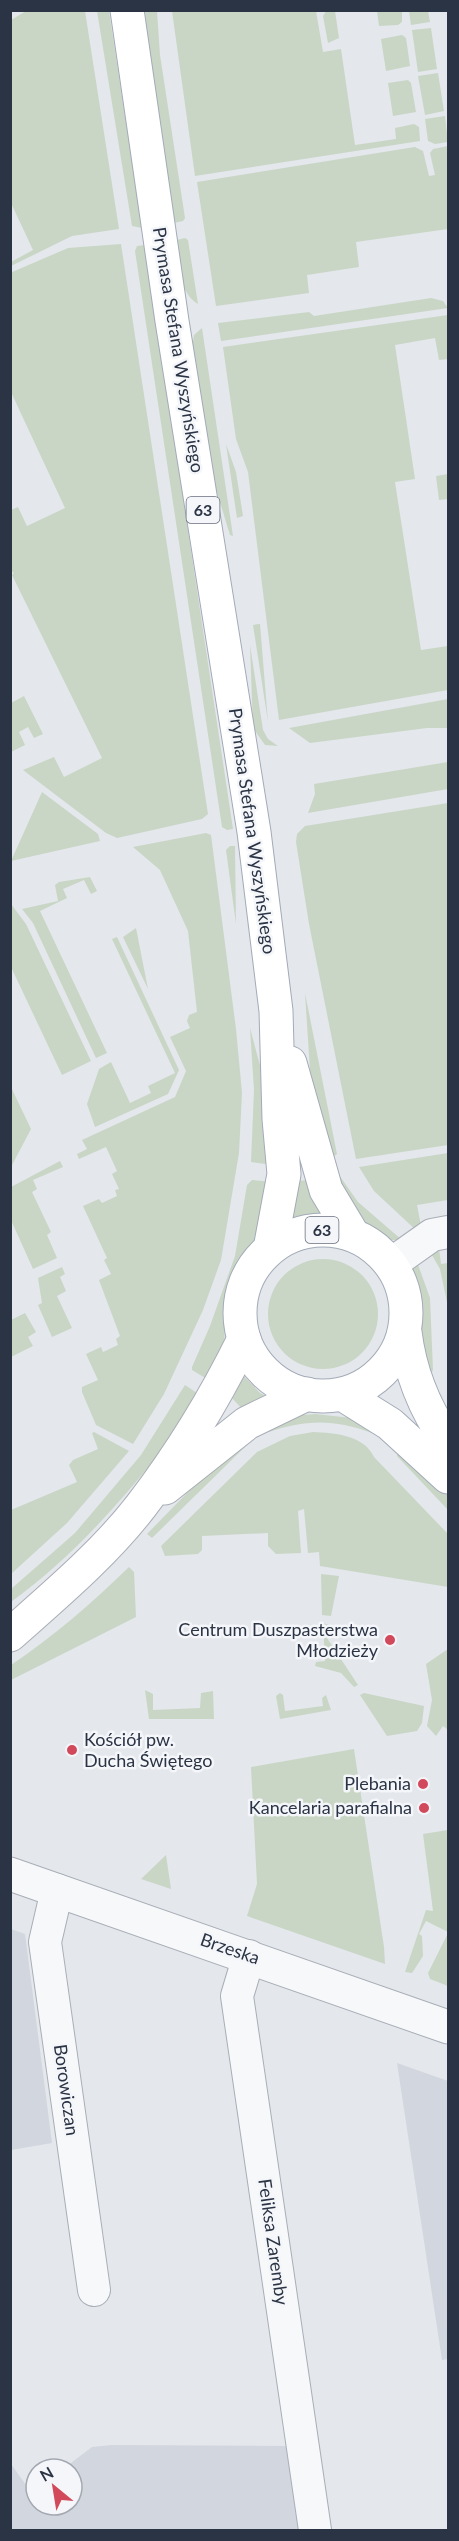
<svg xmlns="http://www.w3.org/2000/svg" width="459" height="2541" font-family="Lato,sans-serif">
	<rect width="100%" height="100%" fill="#e4e7ec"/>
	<path fill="#d2d6de" d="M11,1929L25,1934L52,2143L11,2150Z
		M397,2063L448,2081V2359L442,2360Z
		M112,2445L286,2446L299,2530H11V2464L31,2492L36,2489V2505H72V2469H63L92,2447Z"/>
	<path fill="#c9d6c5" d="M26,11H85L119,229L72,236L11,266V262L33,250L11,203V20Z
		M97,11H109L142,228L132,226Z
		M145,11H157L160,55L185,218L183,221L174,223L149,61Z
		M172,11H316L323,52L341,49L355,145L396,139L395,128L414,124L419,127L420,141L195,176Z
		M326,11H335L339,38L328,43L323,16Z
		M377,11H402V22L398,25L379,26Z
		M409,11H428L430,22L411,25Z
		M431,28L437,69L418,72L412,30Z
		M402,35L406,38L410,66L386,71L381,39Z
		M438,73L444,111L425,115L418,76Z
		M408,80L411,83L416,112L393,116L388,83Z
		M445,116L448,142L435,144L428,141L425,119Z
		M448,146V229L356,242L359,267L307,275L309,293L216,306L197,182L415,147L423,151L429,176L435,175L430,153L433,149Z
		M185,238L188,240L198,304C177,291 180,262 177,240Z
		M121,244L208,814L202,819L117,838L106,833L23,770L54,757L64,777L102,758L12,575L14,573L11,571V510L18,507L27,526L65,508L11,392L10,273L68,248Z
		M145,245L233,829L227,830L222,827L135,251L137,246Z
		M431,298L443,301L448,308L221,341L218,323L309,312L314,316Z
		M448,315V359L439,360L435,338L395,345L415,479L395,482L421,650L448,646V690L279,720L248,472L236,439L223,347Z
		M202,328L233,536L230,535L213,479L192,347L194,335Z
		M226,444L236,472L243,516L237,518Z
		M448,474V499L439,500L436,476Z
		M259,624H260L268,722L253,625Z
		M250,645L263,730L268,739L278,746L265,745L253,728Z
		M24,696L43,734L34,738L28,727L19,732L25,745L11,752V703Z
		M448,699V728H427L310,743L289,728Z
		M448,762V789L308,813L315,794L314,784Z
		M42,792L98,834L100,841L11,861Z
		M448,803V1145L356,1159L309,924L296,842L297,834L305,826Z
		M206,833L211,835L236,1029L242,1093L239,1153L221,1260L203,1310L164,1394L133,1444L96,1425L82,1392V1387L98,1380L86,1354L101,1347L103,1352L118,1345L116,1339L120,1336L99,1280L111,1274L104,1260L107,1258L83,1206L99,1199L102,1203L117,1196L115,1190L119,1189L112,1174L117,1171L106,1147L79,1159L77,1154L87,1149L82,1140L175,1097L186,1071L170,1037L190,1028L187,1021L189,1015L197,1012L188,931L160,870L133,847Z
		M230,846H235L236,924L226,850Z
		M90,877L97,891L91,894L84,880L63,889L67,898L40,911L107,1053L96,1058L33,923L22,909L58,901L55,885L59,882Z
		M11,904L26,924L91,1061L62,1075L11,967Z
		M136,928L148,989L123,937Z
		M117,937L179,1070L168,1094L95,1127L87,1104L99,1069L111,1062L130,1103L151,1093L148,1086L175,1073L112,939Z
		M305,993L337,1154L329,1160L310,1070Z
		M250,1028L266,1088L274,1165L251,1162L254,1090Z
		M10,1085L31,1129L11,1167H10Z
		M448,1153V1200L417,1205L421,1226L418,1232L374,1191L359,1167Z
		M60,1161L63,1167L33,1180L37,1189L32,1192L51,1232L47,1235L57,1258L33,1269L11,1220V1187Z
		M339,1175L358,1202L402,1240H385L352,1211L332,1178Z
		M252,1180L275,1182L258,1235L243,1257L229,1285L226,1297L224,1352L212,1382L192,1370V1367L210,1326L235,1256L247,1185Z
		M309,1180L326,1213L292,1218L297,1181Z
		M439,1248L441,1264L448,1263V1307L440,1269L429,1250Z
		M268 1314a55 55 0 1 1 110 0a55 55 0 1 1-110 0Z
		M416,1259L430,1298L433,1370L431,1374L420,1339L423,1317L420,1297L411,1268Z
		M62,1267L65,1274L60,1277L66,1291L57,1296L72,1328L52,1337L38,1305L42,1303L38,1278Z
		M25,1313L36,1332L28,1337L33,1346L11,1357V1320Z
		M243,1375L260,1393L268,1397L244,1411L231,1397Z
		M185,1385L203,1397C148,1470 86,1548 11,1602V1589L75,1533L141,1455Z
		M315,1414L352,1418L372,1431V1433C331,1418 305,1420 265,1433L260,1427L291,1416Z
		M94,1432L129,1451L67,1523L11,1574V1510L77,1482L69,1465L73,1460L98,1449L92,1433Z
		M313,1432C335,1433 364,1435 374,1457L448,1534V1587L320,1566L319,1552L308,1553L304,1509L298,1511L301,1553L276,1554L268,1546V1533L202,1536V1550L198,1554L165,1556L161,1546L257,1452L290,1436Z
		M249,1440L250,1442L152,1538L147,1534L224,1455Z
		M397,1444L448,1496V1510L397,1456Z
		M129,1567L134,1572L136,1617L11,1680V1665C54,1636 92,1603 129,1567Z
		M321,1574L339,1576L331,1616L322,1615Z
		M323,1623L329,1625L327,1638L358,1685L354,1687L341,1673L315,1666L316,1662L325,1661Z
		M448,1649V1730L443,1726L436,1736L427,1726L432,1700L426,1664Z
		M145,1690L153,1694V1710L200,1708L201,1693L213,1691L214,1719H149Z
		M280,1693L283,1695L285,1711L323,1706L322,1698L326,1695L331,1710L280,1719L276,1696Z
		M364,1693L424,1706L422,1723L417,1731L387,1736L360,1695Z
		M354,1749L384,1947L385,1964L247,1916L257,1884L251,1767Z
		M448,1830V1932L426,1921L419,1934L422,1936L423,1956L412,1973L405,1972L426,1910L433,1911L423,1834Z
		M166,1855L171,1889L141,1879Z
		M448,1933V1986L430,1979L428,1973Z"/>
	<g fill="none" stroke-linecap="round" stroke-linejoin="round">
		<g stroke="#a9aeb7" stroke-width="34">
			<path id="minor" d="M391,1264L432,1235L448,1232
				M57,1890L45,1942L94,2290
				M249,1956L237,1996L315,2530"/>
		</g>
		<g stroke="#a9aeb7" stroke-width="35">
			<path id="tertiary" d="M10,1874L448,2027"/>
		</g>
		<g stroke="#a9aeb7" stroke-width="35">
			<path id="secondary" d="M165,1488L247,1423L307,1394
				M10,1635C55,1595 104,1554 141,1506C181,1454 215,1398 244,1339"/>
		</g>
		<g stroke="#a3abb8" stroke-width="35">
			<path id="primary" d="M127,10L172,321L254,832L276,1011L279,1119L284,1174L270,1249
				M290,1063L326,1190L353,1235
				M240 1313a83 83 0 1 1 166 0a83 83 0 1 1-166 0Z
				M405,1332C410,1373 424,1408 448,1442
				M342,1394L390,1424L448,1477"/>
		</g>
		<use href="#minor" stroke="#f7f8fa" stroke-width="32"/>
		<use href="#tertiary" stroke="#f7f8fa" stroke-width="33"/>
		<use href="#secondary" stroke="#fff" stroke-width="33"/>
		<use href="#primary" stroke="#fff" stroke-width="33"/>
	</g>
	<g fill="#d1495b" stroke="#f4f6f9" stroke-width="2">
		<circle cx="390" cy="1640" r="6"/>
		<circle cx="72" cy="1750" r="6"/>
		<circle cx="423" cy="1784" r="6"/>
		<circle cx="424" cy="1808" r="6"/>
	</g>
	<g text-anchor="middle" stroke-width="5" stroke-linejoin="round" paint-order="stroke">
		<g fill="#f4f6f9" stroke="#676e7b" stroke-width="1.5">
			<rect x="186.5" y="497" width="33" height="26" rx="4.5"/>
			<rect x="305.5" y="1217" width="33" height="26" rx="4.5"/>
		</g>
		<g font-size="16" font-weight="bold" fill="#2b3445">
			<text x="203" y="516">63</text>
			<text x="322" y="1236">63</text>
		</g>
		<g font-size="18" fill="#2b3445" stroke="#f4f6f9">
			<text transform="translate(178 350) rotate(81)" y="6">Prymasa Stefana Wyszyńskiego</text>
			<text transform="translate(252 831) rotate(82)" y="6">Prymasa Stefana Wyszyńskiego</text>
			<text transform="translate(230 1949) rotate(19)" y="6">Brzeska</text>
			<text transform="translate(66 2090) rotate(82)" y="6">Borowiczan</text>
			<text transform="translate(273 2242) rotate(82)" y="6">Feliksa Zaremby</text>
		</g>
		<g font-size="18" fill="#2b3445" stroke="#f4f6f9" text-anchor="end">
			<text x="378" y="1636">Centrum Duszpasterstwa<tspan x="378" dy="21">Młodzieży</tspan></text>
			<text x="84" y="1746" text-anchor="start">Kościół pw.<tspan x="84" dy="21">Ducha Świętego</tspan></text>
			<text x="411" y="1790">Plebania</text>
			<text x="412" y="1814">Kancelaria parafialna</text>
		</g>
	</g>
	<rect width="459" height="2541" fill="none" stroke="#2b3445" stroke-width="24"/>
	<g transform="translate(54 2487) rotate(330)"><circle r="28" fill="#f4f6f9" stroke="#a4a8b1" stroke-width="1.5"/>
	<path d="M0-4.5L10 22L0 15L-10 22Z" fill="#d1495b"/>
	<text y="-9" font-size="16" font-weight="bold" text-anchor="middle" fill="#2b3445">N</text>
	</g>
</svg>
